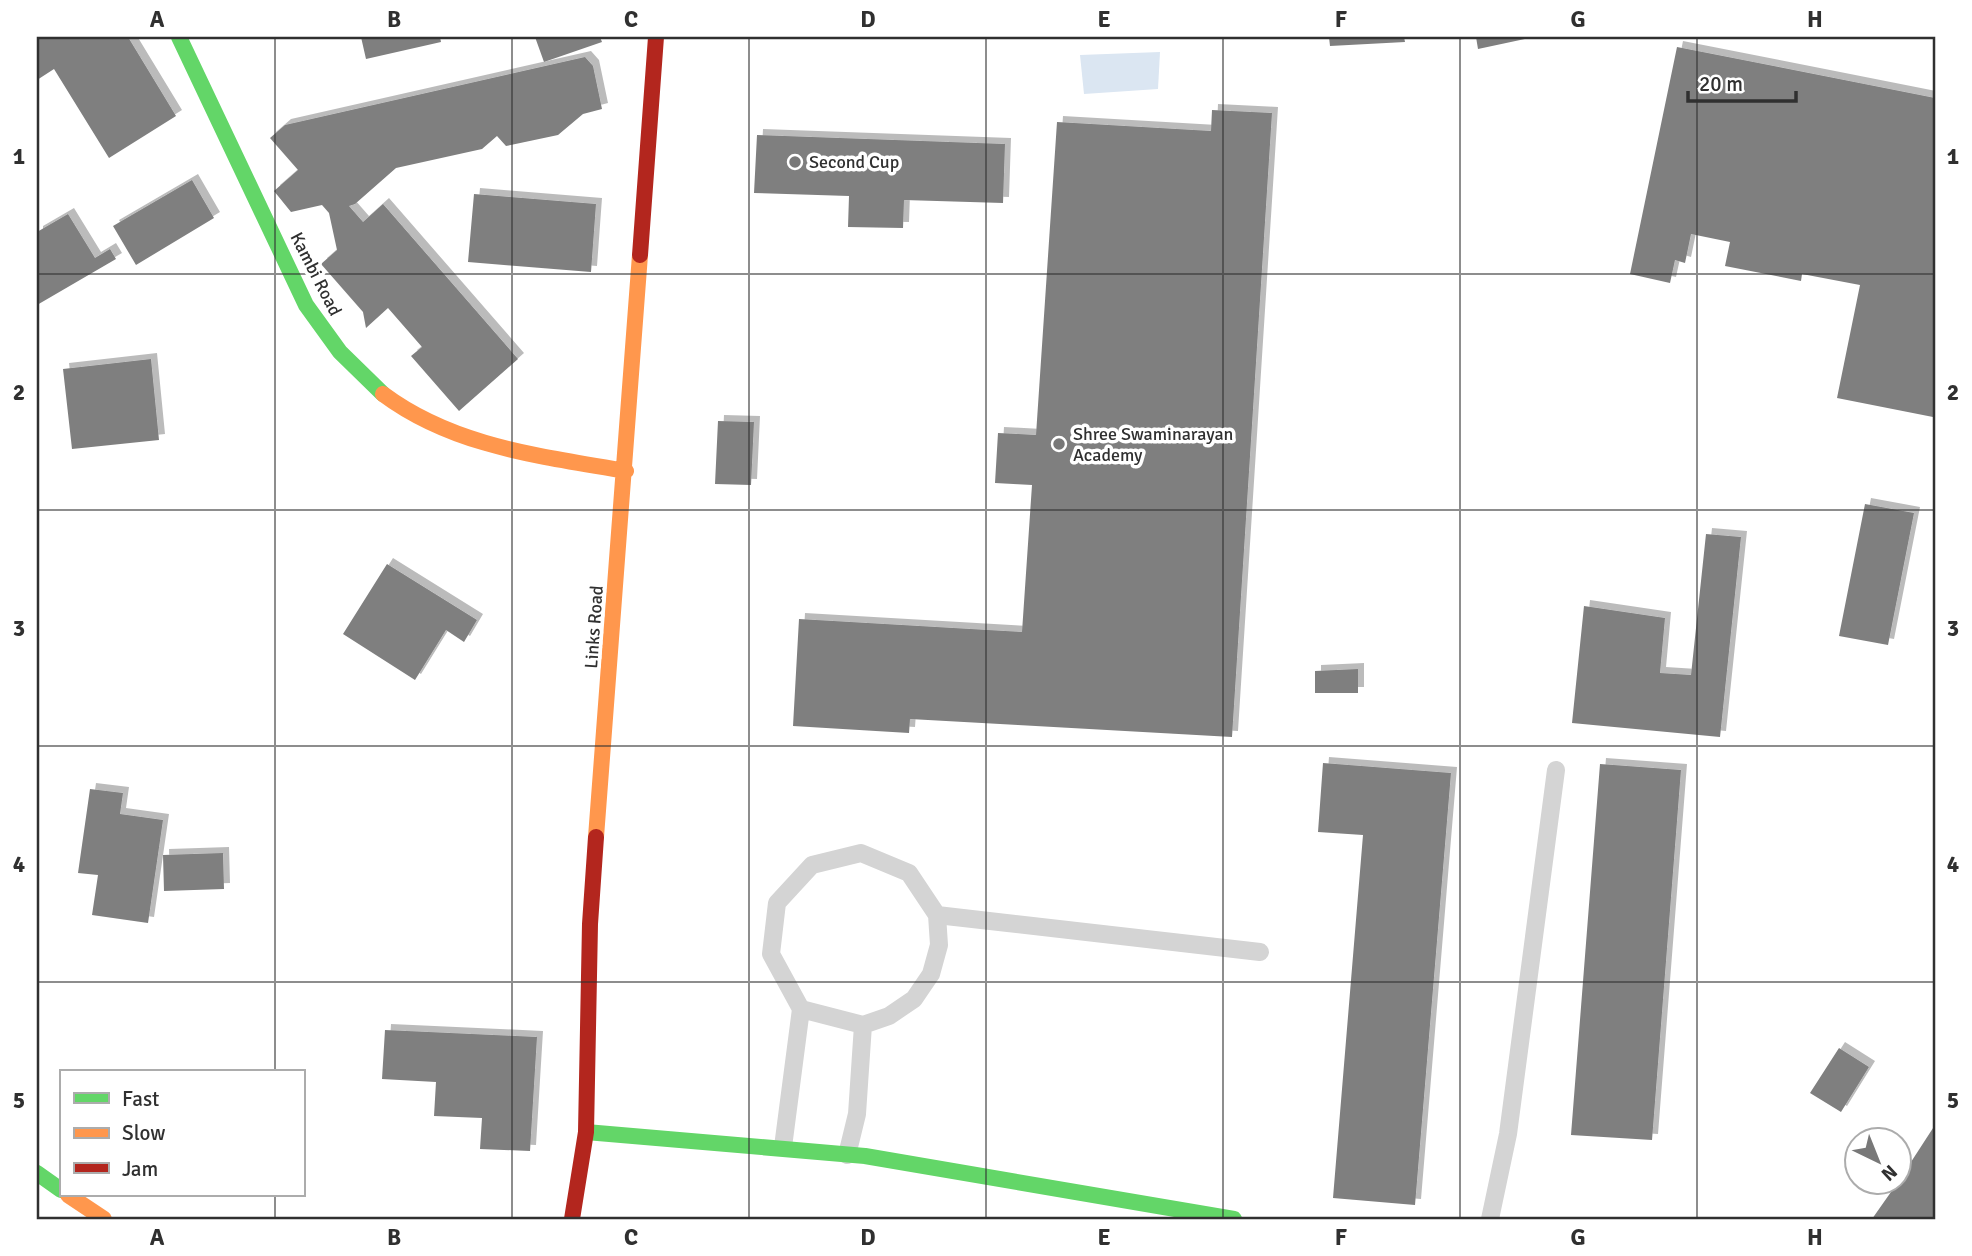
<svg xmlns="http://www.w3.org/2000/svg" width="1972" height="1256" font-family="Signika,sans-serif">
	<defs>
		<filter id="shadow"><feDropShadow dx="6" dy="-6" stdDeviation="0" flood-color="#0004"/></filter>
	</defs>
	<rect width="100%" height="100%" fill="#fff"/>
	<path fill="#dbe6f2" d="M1160,52L1158,89L1084,94L1080,55Z"/>
	<path fill="#7f7f7f" filter="url(#shadow)" d="M37,37H128L176,116L109,158L54,69L37,80Z
		M361,37H440L441,42L366,59Z
		M535,37H600L602,42L544,62Z
		M1329,37H1404L1405,42L1330,46Z
		M1476,37H1528L1529,38L1478,49Z
		M1677,47L1935,98L1933,417L1837,398L1860,285L1802,274L1801,281L1725,266L1730,242L1691,234L1685,263L1675,260L1670,283L1630,274Z
		M585,57L593,66L602,109L583,114L558,135L506,146L497,136L482,149L396,168L355,204L349,206L363,222L383,204L518,359L459,411L411,356L422,347L388,308L366,328L363,312L321,264L337,250L329,213L322,205L291,212L274,191L298,170L270,138L285,125Z
		M1212,110L1272,113L1232,737L910,719L909,733L793,726L799,619L1022,632L1032,485L995,483L998,433L1036,435L1057,122L1211,131Z
		M757,135L1005,144L1003,203L904,200L903,228L848,227L849,196L754,193Z
		M192,180L214,218L136,265L113,226Z
		M474,194L596,204L591,272L468,262Z
		M68,214L95,258L110,249L116,259L37,305V232Z
		M151,359L159,440L72,449L63,369Z
		M718,421L754,422L751,485L715,484Z
		M1865,504L1914,513L1888,645L1839,636Z
		M1706,534L1741,537L1720,737L1572,723L1584,606L1665,618L1660,673L1691,675Z
		M387,564L477,620L464,642L446,630L415,680L343,634Z
		M1358,669V693H1315V671Z
		M1323,763L1451,773L1415,1205L1333,1198L1363,835L1318,832Z
		M1600,764L1681,770L1652,1140L1571,1135Z
		M90,789L123,793L120,814L163,820L148,923L92,915L98,875L78,873Z
		M223,853L224,889L164,891L163,855Z
		M385,1030L537,1037L530,1151L480,1149L482,1118L434,1116L436,1082L382,1079Z
		M1839,1048L1869,1067L1841,1112L1810,1093Z
		M1935,1125V1219H1872L1898,1182Z"/>
	<g fill="none" stroke-linecap="round" stroke-linejoin="round">
		<path stroke="#d4d4d4" stroke-width="18" d="M937,915L1260,952
			M783,1147L801,1009L771,954L777,903L812,865L861,853L909,873L937,915L939,945L931,974L914,999L889,1016L863,1025L801,1009
			M847,1155L857,1114L863,1025
			M1490,1219L1508,1134L1556,770"/>
		<path stroke="#63d668" stroke-width="16" d="M179,37L306,305L340,352L383,394
			M586,1132L865,1156L1234,1219
			M37,1173L61,1190"/>
		<path stroke="#ff974d" stroke-width="16" d="M383,394C454,447 541,456 626,471
			M596,837L640,255
			M68,1195L104,1219"/>
		<path stroke="#b3261e" stroke-width="16" d="M640,255L656,37
			M572,1219L586,1132L590,924L596,837"/>
	</g>
	<path fill="none" stroke="#303030" stroke-width="2" stroke-opacity="0.55" d="M275,37V1072M512,37V1219M749,37V1219M986,37V1219M1223,37V1219M1460,37V1219M1697,37V1219M37,274H1935M37,510H1935M37,746H1935M37,982H1935M275,1195V1219"/>
	<g fill="#787878" stroke="#fff" stroke-width="2.5">
		<circle cx="795" cy="162" r="7"/>
		<circle cx="1059" cy="444" r="7"/>
	</g>
	<g text-anchor="middle" stroke-width="7" stroke-linejoin="round" paint-order="stroke">
		<g font-size="18" fill="#303030" stroke="#fff" text-anchor="start">
			<text x="809" y="168">Second Cup</text>
			<text x="1073" y="440">Shree Swaminarayan<tspan x="1073" dy="21">Academy</tspan></text>
		</g>
		<g font-size="18" fill="#303030" stroke="#fff">
			<text transform="translate(316 274) rotate(63)" y="6">Kambi Road</text>
			<text transform="translate(594 627) rotate(-86)" y="6">Links Road</text>
		</g>
	</g>
	<rect width="1972" height="1256" fill="none" stroke="#ffffff" stroke-width="77"/>
	<rect x="60" y="1070" width="245" height="126" fill="#ffffff" stroke="#acacac" stroke-width="2"/>
	<rect x="74" y="1093" width="35" height="10" fill="#63d668" stroke="#acacac" stroke-width="2"/>
	<text x="122" y="1106" font-size="21" fill="#303030">Fast</text>
	<rect x="74" y="1128" width="35" height="10" fill="#ff974d" stroke="#acacac" stroke-width="2"/>
	<text x="122" y="1140" font-size="21" fill="#303030">Slow</text>
	<rect x="74" y="1163" width="35" height="10" fill="#b3261e" stroke="#acacac" stroke-width="2"/>
	<text x="122" y="1176" font-size="21" fill="#303030">Jam</text>
	<g transform="translate(1878 1161) rotate(137)"><circle r="33" fill="#ffffff" stroke="#acacac" stroke-width="2"/>
	<path d="M0-5L12 26L0 18L-12 26Z" fill="#787878"/>
	<text y="-10" font-size="19" font-weight="bold" text-anchor="middle" fill="#303030">N</text>
	</g>
	<path d="M1688 91v10h108v-10" fill="none" stroke="#303030" stroke-width="3.5"/>
	<text x="1699" y="91" font-size="21" fill="#303030" stroke="#ffffff" stroke-width="5" paint-order="stroke">20 m</text>
	<rect x="38" y="38" width="1896" height="1180" fill="none" stroke="#303030" stroke-width="2.5"/>
	<g font-size="23" text-anchor="middle" font-weight="bold" fill="#303030">
		<text x="157" y="27">A</text>
		<text x="394" y="27">B</text>
		<text x="631" y="27">C</text>
		<text x="868" y="27">D</text>
		<text x="1104" y="27">E</text>
		<text x="1341" y="27">F</text>
		<text x="1578" y="27">G</text>
		<text x="1815" y="27">H</text>
		<text x="19" y="164">1</text>
		<text x="1953" y="164">1</text>
		<text x="19" y="400">2</text>
		<text x="1953" y="400">2</text>
		<text x="19" y="636">3</text>
		<text x="1953" y="636">3</text>
		<text x="19" y="872">4</text>
		<text x="1953" y="872">4</text>
		<text x="19" y="1108">5</text>
		<text x="1953" y="1108">5</text>
		<text x="157" y="1245">A</text>
		<text x="394" y="1245">B</text>
		<text x="631" y="1245">C</text>
		<text x="868" y="1245">D</text>
		<text x="1104" y="1245">E</text>
		<text x="1341" y="1245">F</text>
		<text x="1578" y="1245">G</text>
		<text x="1815" y="1245">H</text>
	</g>
</svg>
